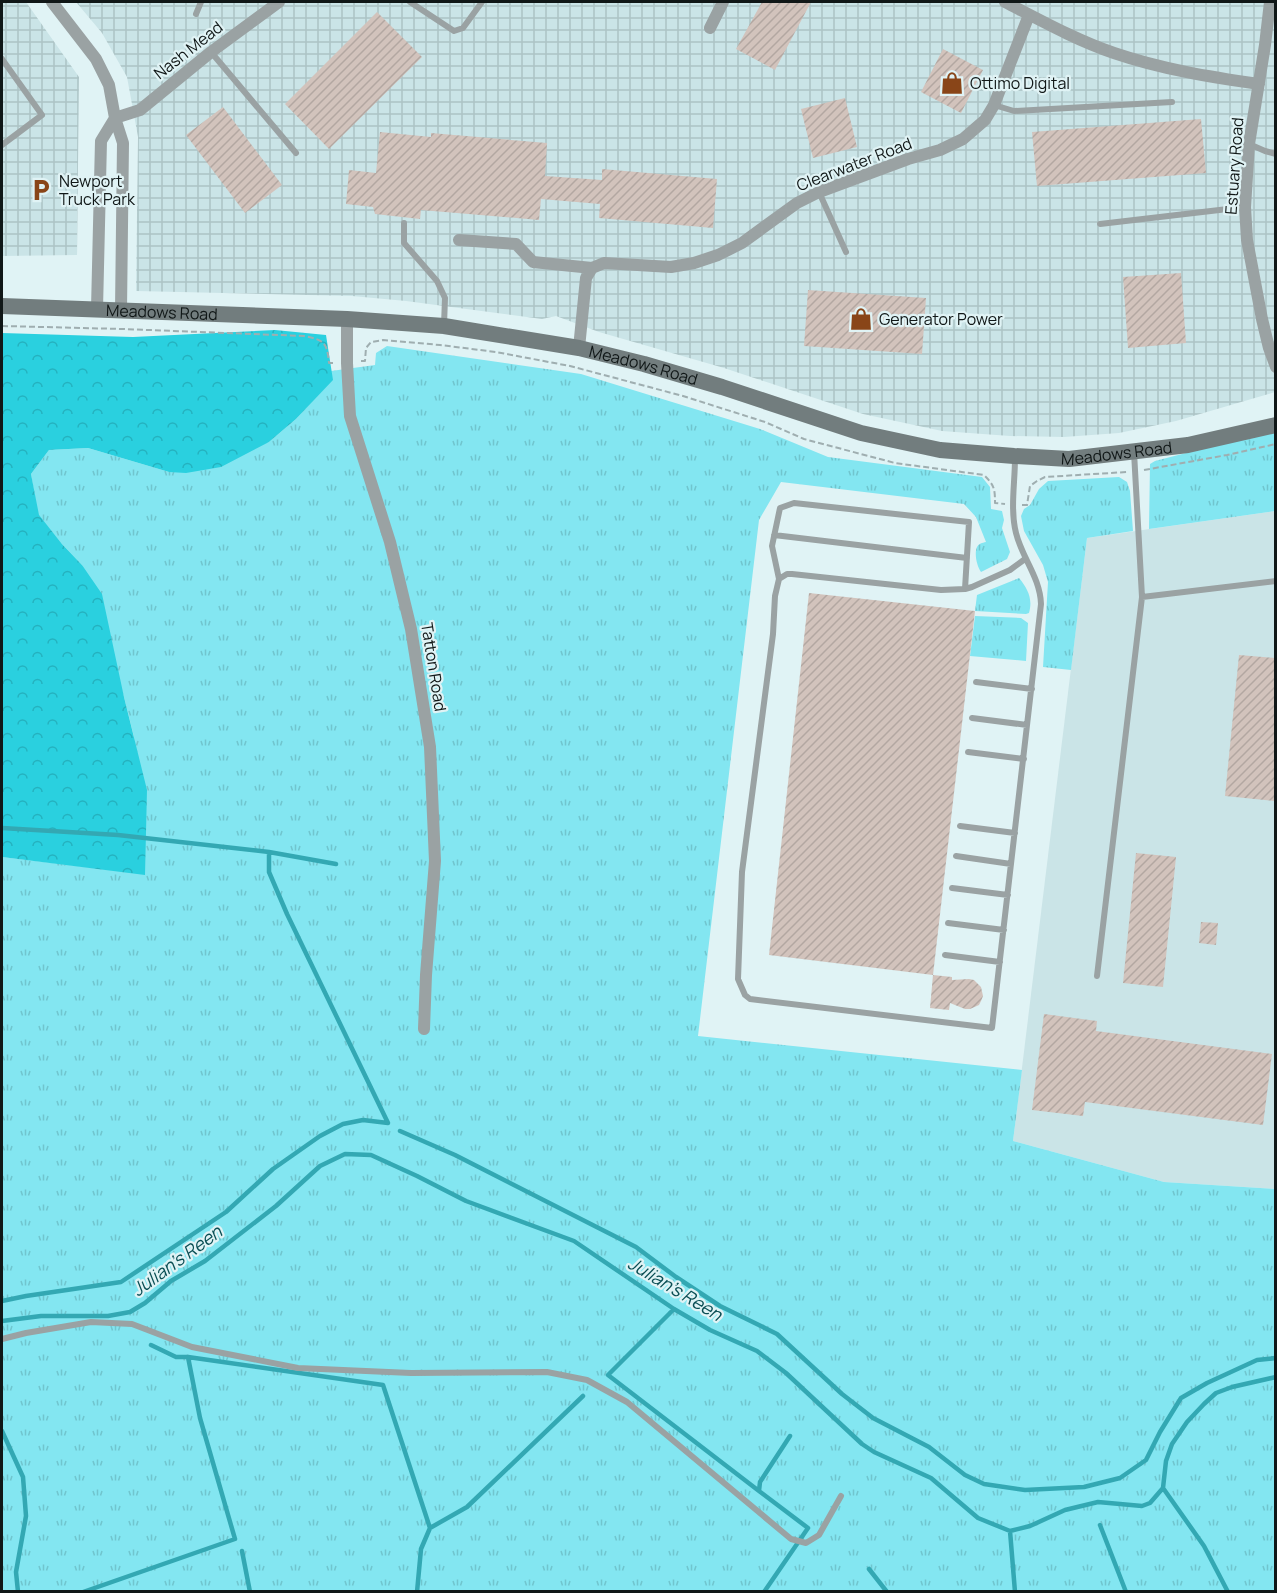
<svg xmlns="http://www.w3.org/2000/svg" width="1277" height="1593" font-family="Manrope,sans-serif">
	<defs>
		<pattern id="industrial-grid" width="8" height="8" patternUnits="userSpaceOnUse" patternTransform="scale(1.5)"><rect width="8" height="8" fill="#cae4e7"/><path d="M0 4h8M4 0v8" fill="none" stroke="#acc3c5"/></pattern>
		<pattern id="grass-tufts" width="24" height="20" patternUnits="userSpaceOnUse" patternTransform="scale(1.5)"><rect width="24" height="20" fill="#83e6f1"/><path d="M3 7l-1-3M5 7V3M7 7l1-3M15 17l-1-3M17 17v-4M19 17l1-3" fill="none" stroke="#70c5ce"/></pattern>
		<pattern id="forest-crowns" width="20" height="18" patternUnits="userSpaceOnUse" patternTransform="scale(1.5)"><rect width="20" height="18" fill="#2ad0df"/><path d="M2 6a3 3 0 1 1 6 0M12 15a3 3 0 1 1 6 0" fill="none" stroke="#24b2bf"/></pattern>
		<pattern id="building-hatch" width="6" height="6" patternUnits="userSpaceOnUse" patternTransform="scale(1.5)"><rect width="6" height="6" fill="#d2c3bc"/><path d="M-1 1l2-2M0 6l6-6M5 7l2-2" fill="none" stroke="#b3a7a1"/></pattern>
	</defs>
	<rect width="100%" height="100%" fill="#e0f3f5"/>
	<path fill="#cae4e7" d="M1275,511V1189L1164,1182L1013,1141L1087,538Z"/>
	<path fill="url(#industrial-grid)" d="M2,2H26L79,77L77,255L2,256Z
		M76,2H1275V392L1176,421L1119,433L1064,437L1010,436L942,431L863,414L724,368L599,332L556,316L542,319L406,301L352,296L136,291L138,137L127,77L102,33Z"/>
	<path fill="url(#grass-tufts)" d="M387,346L581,374L760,429L828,457L982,477L990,487L991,509L1002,511L1004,520L1002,528L1010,552L1007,559L981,572C977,566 974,554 977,547C979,543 982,543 986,542L976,517L964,504L781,482L759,520L698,1036L1022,1070L1013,1141L1164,1182L1275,1189V1591L2,1592V857L145,874L134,737L124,697L82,565L62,544L38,515L31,474L49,450L88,448L169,472L269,442L296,419L332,380L331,371L375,365L376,353Z
		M1275,430V511L1149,529L1150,464L1155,461Z
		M1119,477L1127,482L1130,491L1133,531L1087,538L1071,670L1043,667L1048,582L1043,565L1024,531L1021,516L1024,509L1030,505L1039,489L1048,481Z
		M1019,578C1028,589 1033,599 1029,613L1026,614L975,611L977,595Z
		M975,616L1021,618L1028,623L1026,661L970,656Z"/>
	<path fill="url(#forest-crowns)" d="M275,330L326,335L333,380L296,419L269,442L221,467L186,473L169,472L88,448L49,450L31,474L39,515L62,544L82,565L102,594L124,697L147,790L145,875L2,857V333L133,337Z"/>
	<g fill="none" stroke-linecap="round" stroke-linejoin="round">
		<path stroke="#33a8b3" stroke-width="4.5" d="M2,828L118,835L269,852L336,864
			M400,1131L455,1155L636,1247L676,1277L720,1306L777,1334L842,1394L873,1418L929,1447L965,1475L984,1484L1025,1490L1084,1487L1120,1478L1146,1460L1160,1432L1181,1398L1207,1383L1257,1360L1276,1358
			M2,1301L26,1296L121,1282L226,1212L273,1169L320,1136L343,1124L363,1120L388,1123L287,914L269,872V852
			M674,1309L608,1375L759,1491
			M2,1321L41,1316H108L130,1312L145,1303L171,1281L205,1261L276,1206L320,1166L345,1154L371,1155L417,1176L466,1201L574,1241L674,1309L710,1330L757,1351L786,1373L862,1444L874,1452L931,1478L978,1518L1010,1531L1030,1526L1065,1510L1098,1502L1142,1506L1150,1503L1163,1488L1166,1461L1172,1444L1187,1422L1204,1404L1216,1393L1232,1387L1276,1377
			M151,1345L176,1357H188L383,1385L430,1528
			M2,1431L23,1477L26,1516L16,1572L18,1592
			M1163,1488L1204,1546L1228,1592
			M1100,1525L1126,1592
			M1010,1531L1015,1592
			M242,1551L250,1592
			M869,1569L887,1592
			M83,1592L235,1539L200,1418L188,1357
			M417,1592L421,1549L430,1528L467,1507L583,1396
			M764,1592L808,1528L759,1491L760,1482L790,1436"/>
	</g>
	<path fill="url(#building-hatch)" d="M762,2H811L775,70L736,49Z
		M377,12L422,57L329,149L285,104Z
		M943,49L983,70L961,113L921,92Z
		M845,98L857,147L813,158L801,109Z
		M223,107L282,185L245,213L186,135Z
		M1201,119L1206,173L1037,186L1032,132Z
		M380,132L431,137V133L547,143L545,176L602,180V169L717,179L713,228L599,218L600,204L541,199L539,220L421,210L420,219L375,214L373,207L346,204L349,170L376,173Z
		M1181,273L1186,343L1128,348L1123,277Z
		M808,290L926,298L922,354L804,346Z
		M809,593L975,611L933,975L769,955Z
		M1239,655L1275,658V801L1225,796Z
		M1136,853L1176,857L1163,987L1123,983Z
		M1201,922L1218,923L1216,945L1199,943Z
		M933,975L952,977V980L969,979L974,980L981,987L983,996L981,1001L979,1005L970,1009H965L950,1003L949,1010L930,1008Z
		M1044,1014L1097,1021L1096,1031L1272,1054L1263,1125L1085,1102L1083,1116L1032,1110Z"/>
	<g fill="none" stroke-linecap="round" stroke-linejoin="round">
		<path stroke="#9faeb0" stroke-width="2" stroke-dasharray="6 3" stroke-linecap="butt" d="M2,326L123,329L304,336C324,340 327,342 329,363H334
			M361,361H365L366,348L371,342L383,340L440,345L496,352L570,366L683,396L765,422L804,439L895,463L984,475C994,485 995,488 995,503L1005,504
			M1144,470L1227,455L1276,444
			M1022,505H1027L1030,486L1037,481L1045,477L1127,472"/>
		<path stroke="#9aa2a3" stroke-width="6" d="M410,2L454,31L463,28L482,2
			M196,14L201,2
			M211,52L296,153
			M2,59L42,115L2,145
			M994,105L1014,111L1172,102
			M1249,144L1265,151L1276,154
			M819,192L846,252
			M404,223V243L437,281L445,298L444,325
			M1100,224L1245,207
			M1015,458C1015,483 1010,509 1016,533C1022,558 1040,577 1041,604L992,1028L750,999L745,995L738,979L742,872L773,634L775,596L779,579L787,574H792L941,590L965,589L972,587L1010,570L1025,559
			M774,535L967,558
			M779,579L772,546L780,508L794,503L969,522L965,589
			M1142,597L1276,581
			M976,682L1032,689
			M972,718L1027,725
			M968,752L1024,759
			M960,826L1015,833
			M956,856L1011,864
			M952,888L1008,895
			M948,923L1004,930
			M945,955L1000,962
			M1097,976L1142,597L1134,452
			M2,1339L26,1333L91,1322L132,1324L192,1347L298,1368L411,1373L547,1372L587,1380L627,1402L791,1539L806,1543L819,1535L841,1496"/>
		<path stroke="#9aa2a3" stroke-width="12" d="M52,2L96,59L109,85L115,118L123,143L121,310
			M1005,2C1040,20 1076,40 1114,53C1161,69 1210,77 1259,84
			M1270,2L1265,45L1249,144L1245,207L1247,240L1262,319L1269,348L1276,367
			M710,28L723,2
			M459,240L516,244L533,262L592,268
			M97,309L101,141L115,118L140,110L211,52L279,2
			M347,319V363L350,416L390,542L411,629L430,747L435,861L426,975L424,1029
			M579,348L586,278L592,268L604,263L671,267L694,263L718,255L742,243L797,203L819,192L908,159L940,150L963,139L985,120L994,105L1029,15"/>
		<path stroke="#727d7e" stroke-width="16" id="s1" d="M2,306L347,319L444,326L579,348L644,364L722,387L861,433L940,450L1014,456L1069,459L1188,445L1276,425"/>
	</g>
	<defs>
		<g id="shop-bare" transform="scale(1.8)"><path d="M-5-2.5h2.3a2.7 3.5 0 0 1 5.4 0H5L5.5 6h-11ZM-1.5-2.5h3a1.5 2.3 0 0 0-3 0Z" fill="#894518" stroke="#e0f3f5" stroke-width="2.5" paint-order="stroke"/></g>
		<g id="parking-bare" transform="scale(1.8)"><path d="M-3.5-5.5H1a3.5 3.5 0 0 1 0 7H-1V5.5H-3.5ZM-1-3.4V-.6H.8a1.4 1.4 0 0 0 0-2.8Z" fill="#894518" stroke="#e0f3f5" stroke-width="2.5" paint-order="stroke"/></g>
	</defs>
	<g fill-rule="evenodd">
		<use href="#shop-bare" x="952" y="83"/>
		<use href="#parking-bare" x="41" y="190"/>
		<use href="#shop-bare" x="861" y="319"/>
	</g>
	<g text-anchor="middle" stroke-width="4.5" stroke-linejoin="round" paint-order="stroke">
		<g font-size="16" fill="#101717" stroke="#e0f3f5">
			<text transform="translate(188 50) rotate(-38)" y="6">Nash Mead</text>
			<text transform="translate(854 164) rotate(-21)" y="6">Clearwater Road</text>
			<text transform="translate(1234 166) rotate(-86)" y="6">Estuary Road</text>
			<text dy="6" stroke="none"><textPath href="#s1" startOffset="160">Meadows Road</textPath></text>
			<text dy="6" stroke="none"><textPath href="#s1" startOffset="646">Meadows Road</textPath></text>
			<text dy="6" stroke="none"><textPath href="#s1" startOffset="1132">Meadows Road</textPath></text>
			<text transform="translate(434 667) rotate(81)" y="6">Tatton Road</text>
		</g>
		<g font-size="16" fill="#101717" stroke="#e0f3f5" text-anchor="start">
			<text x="970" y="89">Ottimo Digital</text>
			<text x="59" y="187">Newport<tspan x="59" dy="18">Truck Park</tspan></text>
			<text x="879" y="325">Generator Power</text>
		</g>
		<g font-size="18" font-style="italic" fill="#094e54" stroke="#e0f3f5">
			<text transform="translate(177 1261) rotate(-36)" y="6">Julian's Reen</text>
			<text transform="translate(675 1289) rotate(31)" y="6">Julian's Reen</text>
		</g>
	</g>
	<rect width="1277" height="1593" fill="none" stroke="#101717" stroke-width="6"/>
</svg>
